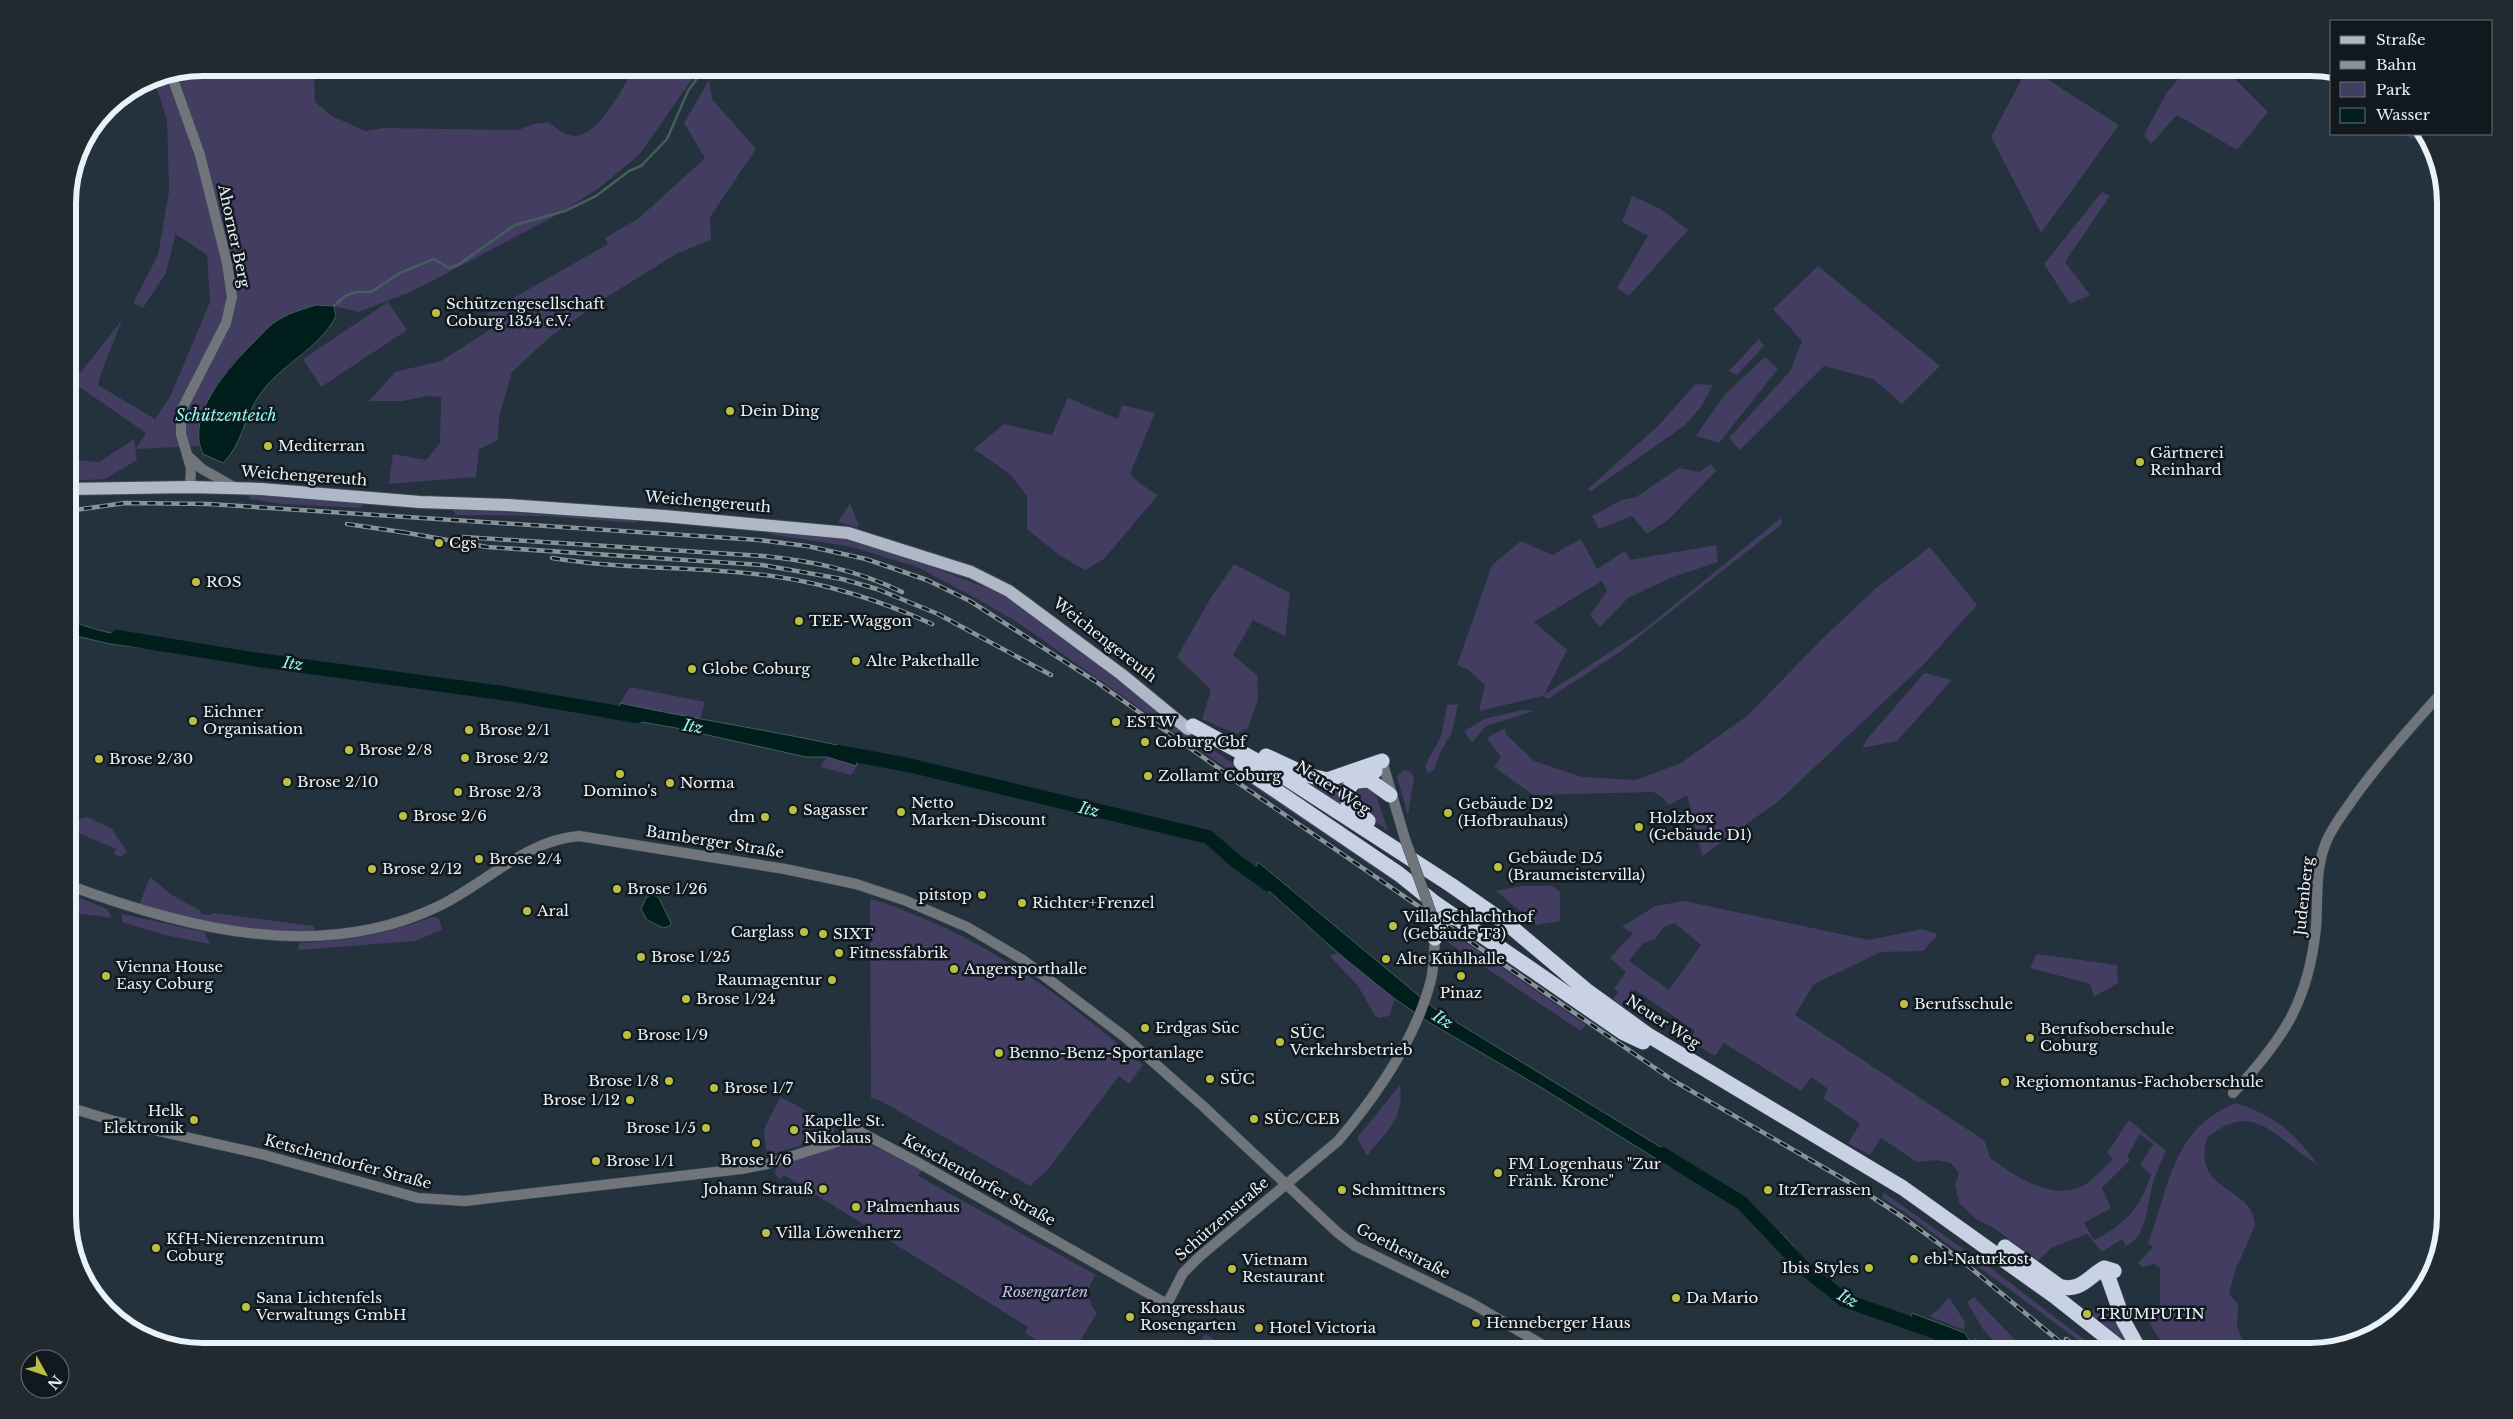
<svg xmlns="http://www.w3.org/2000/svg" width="2513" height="1419" font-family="'Libre Baskerville',serif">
	<rect width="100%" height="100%" fill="#23323c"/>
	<path fill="#423d61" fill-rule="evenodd" d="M2028,67L2119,125L2041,233L1991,137Z
		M2189,67L2224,68L2268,112L2237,150L2177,115L2151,144L2144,135L2167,92Z
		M203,68H314L315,102L332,116L365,131L384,128L518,130L534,124L549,122C555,127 561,133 569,135C594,144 622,89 632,72L645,79L653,68H700L639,155L598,189L553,217L413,291L359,312L334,306L265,331L235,361L217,383L198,442L199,446L136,449L146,433L68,379V375L81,372L122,320L101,373L98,385L155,419L170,397L210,302L207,255L174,233L175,237L166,273L143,308L133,303L158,255L169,191L167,120L158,92L151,78Z
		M709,80L712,99L756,149L710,217L711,240L676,254L605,298L550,337L512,372L499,417L498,440L479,449L476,477L389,484L393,454L426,460L440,443L441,397L429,396L402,401H369L395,372L441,361L491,329L487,313L608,244L605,238L639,218L705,158L684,123Z
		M2400,134H2425L2428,144Z
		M2102,192L2110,196L2065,262L2090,295L2070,304L2044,264Z
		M1632,196L1661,209L1688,230L1629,296L1617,288L1648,236L1622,222Z
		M1818,266L1940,366L1902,404L1873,379L1824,366L1740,450L1729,438L1790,371L1802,341L1773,309Z
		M388,302L407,330L321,387L303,359Z
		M1759,339L1764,346L1737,375L1729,371Z
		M1765,357L1778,369L1719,443L1696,436L1724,395Z
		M1695,384L1713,385L1701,407L1684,426L1591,491L1588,489L1660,424Z
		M1068,398L1118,419L1122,405L1155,413L1130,474L1139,483L1158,495L1104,559L1085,570L1059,555L1027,529V496L1010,474L974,449L1004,424L1052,435Z
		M134,439L137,460L105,479L68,481V443L73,448V460L99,462Z
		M1711,464L1716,471L1669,519L1647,534L1632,516L1599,529L1592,516L1622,500L1636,497L1679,468L1699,472Z
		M249,494L362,503L361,508L283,504L250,499Z
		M850,503L859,525L857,527L838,522Z
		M452,509L636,520V523L547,516L456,515Z
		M1781,518L1782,524L1621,651L1548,699L1543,696L1479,711L1485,685L1469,670L1457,665L1492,565L1521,541L1552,555L1581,539L1597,569L1625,551L1630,560L1716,545L1718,562L1670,578L1628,598L1600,627L1590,615L1607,591L1602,581L1534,622L1567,650L1544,695L1642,631Z
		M777,531L840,537L925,564L1002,594L1038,618L1189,733L1411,887L1410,892L1182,738L1017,622L970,595L917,567L852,547L769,534Z
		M1930,547L1977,605L1925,663L1780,800L1702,856L1687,795L1669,805L1661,796L1653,792L1533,795L1494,767L1501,757L1487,738L1505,728L1506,734L1534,761L1582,777L1636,780L1681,763L1747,716L1821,640L1875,589Z
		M1234,564L1290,593L1285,636L1253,620L1233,655L1257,675L1258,700L1248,728L1236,734L1202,719L1211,690L1177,657L1210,599Z
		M1924,673L1952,680L1897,741L1862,748L1867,739Z
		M630,687L705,702L700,720L620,703Z
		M1458,704L1452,732L1440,753L1434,770L1428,774L1425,766L1441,736L1447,705Z
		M1523,710L1534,711L1486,726L1472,743L1464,731L1487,718Z
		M827,757L857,766L851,775L820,767Z
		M1403,770L1411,772L1414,778L1408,815L1397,777Z
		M1294,777L1320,786L1346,780L1343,805L1340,807Z
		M1363,787L1375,791L1388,831L1360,810L1354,800L1358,790Z
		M87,817L112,829L127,852L121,857L114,854L116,849L76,832L68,826V821Z
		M150,877L172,895L201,911V914L210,915L214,913L313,926L315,929L312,931L238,929L139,905Z
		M1521,886H1552L1560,892V921L1537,925L1496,891Z
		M68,893L107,909L112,918L68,912Z
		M870,899C887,903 903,910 920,917C1004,951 1075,1007 1143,1065L1129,1084L1119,1076L1049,1168L1030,1186L879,1100L871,1098Z
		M1684,901L1869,940L1922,929L1937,934L1936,937L1923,951L1881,952L1814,984L1795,1015L1985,1141L1990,1158C2017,1177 2058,1206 2090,1181C2098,1175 2105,1166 2113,1159L2107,1153L2129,1120L2166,1151C2162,1160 2157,1170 2154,1180C2147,1200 2148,1237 2126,1246L2122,1239L2102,1252L2087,1234L2051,1248L2038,1261L1994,1228L1976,1219L1959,1203L1955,1185L1959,1173L1951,1163L1936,1160L1917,1162L1881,1138L1870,1155L1848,1143L1860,1124L1823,1098L1828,1089L1811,1077L1801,1091L1724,1043L1715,1056L1689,1040L1695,1031L1635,990L1622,1006L1613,999L1618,992L1614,989L1626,972L1610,958L1633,933L1622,927L1655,906ZM1675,923L1701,945L1669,990L1629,961L1642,944L1655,939L1664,927ZM2140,1134L2153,1144L2140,1165L2151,1175C2139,1209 2126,1224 2094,1240L2084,1223L2111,1208L2102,1188L2130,1160L2127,1157Z
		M122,914L204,932L210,944L165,935L122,922Z
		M432,917L439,918L442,930L415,941L298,950L299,943C346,941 388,934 432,917Z
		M1448,930L1586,1025L1581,1031L1447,942Z
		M1338,953L1395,999L1389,1016L1380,1018L1375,1016L1358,986L1330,956Z
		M2037,954L2117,965L2118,983L2094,997L2090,984L2030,968Z
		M1400,1085C1405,1119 1386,1131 1367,1156L1357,1138Z
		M780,1097L835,1126L833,1135L770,1155V1150L766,1151L764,1129Z
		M2236,1103C2275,1115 2294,1133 2318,1165C2277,1141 2255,1097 2207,1138C2191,1194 2255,1185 2255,1226L2235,1271L2229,1294L2238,1304L2237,1326L2247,1351H2167L2144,1315L2160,1307V1268L2154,1264L2143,1267L2138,1263L2153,1247L2148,1243C2170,1187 2171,1129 2236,1103Z
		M857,1138L922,1170L918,1176L1096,1275C1086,1289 1086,1300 1097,1313L1074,1351H1054L1025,1333L1028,1327L784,1175L780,1180L775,1174L776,1165Z
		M1883,1192L1996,1272L2099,1351H2093L1904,1212L1882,1198Z
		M1949,1297L1965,1322L1964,1330L1929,1316L1938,1310Z
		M1974,1297L2024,1349L2022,1351H2002L1982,1328L1967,1302Z
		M2114,1309L2136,1351L2089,1314L2092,1310Z
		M1205,1334L1234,1351H1200L1204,1345L1200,1342Z
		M1975,1338L1987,1351H1959Z"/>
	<path fill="#001e1c" stroke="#465e5e" d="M316,305L334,306L336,316C319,350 280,364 259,396C244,417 242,445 223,463L203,454C185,415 228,368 254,342C262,334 270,324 280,319C291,312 304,309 316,305Z
		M68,620C88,627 110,635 131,635L143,648L110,644L68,634Z
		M620,703C698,720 777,731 855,749L857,766L827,757H806L676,728L619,718Z
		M1258,862L1435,1009L1680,1159L1671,1168L1542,1088L1430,1023L1395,999L1338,953L1259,882L1252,875Z
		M652,894L659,898L671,923L670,926L663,928L647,920L641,909L646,898Z
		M1781,1232L1803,1258L1794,1265L1776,1246Z
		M1912,1313L1965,1333L1976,1351H1951L1939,1339L1910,1325Z"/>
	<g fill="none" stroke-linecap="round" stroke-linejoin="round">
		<path stroke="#465e5e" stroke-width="2.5" d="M334,306L345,296L356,292H371L400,273L434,259L449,268L458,265L515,225L565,211L596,196L629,171L641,166L667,139L688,91L705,67"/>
		<path stroke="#001e1c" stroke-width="14" d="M117,637L259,660L502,693L637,716
			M838,752L908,765L1208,837L1237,862L1268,884
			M1662,1154L1742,1203L1803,1267L1844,1300L1935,1332L1947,1340L1958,1351"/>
		<g stroke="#3f4d56" stroke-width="11">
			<path id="minor" d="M171,74L200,155L227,263L232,297L226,323L181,411V434L191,468L190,487
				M188,456L202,469L236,488
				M1382,761L1405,839
				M68,885C184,928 320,964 439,906C485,884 526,840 579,836L785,869L856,884L904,900L967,927L1023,960L1125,1037L1204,1107L1338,1233L1355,1246L1473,1304L1553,1351
				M2233,1093C2283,1040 2309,1001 2316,927C2318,900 2315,871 2325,845C2331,828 2343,814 2353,799C2381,760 2413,724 2445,689
				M68,1107L114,1121L261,1154L418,1198L465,1201L741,1169L767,1164L834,1143L841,1140L851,1127L917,1162L1167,1304L1183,1273L1199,1257L1338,1141C1377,1095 1416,1039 1431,980C1434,967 1434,952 1435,938"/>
		</g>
		<g stroke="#3f4d56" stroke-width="14">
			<path id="major" d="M68,489L190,487L261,489L420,502L507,505L664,516L848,533L971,572L1009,591L1121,674L1188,729"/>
		</g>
		<g stroke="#3f4d56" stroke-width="16">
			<path id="highway" d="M1193,726L1275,771L1451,885L1510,926L1586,990L1648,1035L1903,1188L2057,1298L2124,1351
				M1266,756L1307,775L1327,780L1382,761
				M1241,762L1256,777L1399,874L1435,903L1624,1033L1643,1042
				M1357,781L1369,780L1390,795
				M1368,821L1349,805L1346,794C1350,782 1364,774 1375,771
				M2005,1247L2059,1286C2080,1293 2088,1277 2104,1268L2114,1271
				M2108,1277L2124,1322L2140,1351"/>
		</g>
		<use href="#minor" stroke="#70747b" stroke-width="10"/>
		<use href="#major" stroke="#b0b8c7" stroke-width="12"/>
		<use href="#highway" stroke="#c9d2e5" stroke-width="15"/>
		<g stroke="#88949c" stroke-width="4.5">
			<path id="rail" d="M68,511L125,503L209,504L759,540L807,546L866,559L927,580L970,601L1095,681L1241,784
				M347,524L408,533
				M402,532L487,547L762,565L842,579L877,589L938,614L1051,675
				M463,537L763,556C812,561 857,570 902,592
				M552,558C625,570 699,566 772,576C828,584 882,601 932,624
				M1234,780L1674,1081L1854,1185L1904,1218L1961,1260L2071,1351
				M2066,1339L2084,1351"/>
		</g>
		<use href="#rail" stroke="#12191e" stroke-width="2.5" stroke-dasharray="8" stroke-linecap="butt"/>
		<g stroke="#3f4d56" stroke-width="11" stroke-linecap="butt">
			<path id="minor-bridge" d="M1405,839L1433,918L1434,935"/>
		</g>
		<g stroke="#3f4d56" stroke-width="16" stroke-linecap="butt">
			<path id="highway-bridge" d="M1435,938L1443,919L1450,917L1459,919"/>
		</g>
		<use href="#minor-bridge" stroke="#70747b" stroke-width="10"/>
		<use href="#highway-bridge" stroke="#c9d2e5" stroke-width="15"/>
	</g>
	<g fill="#bac045" stroke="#12191e" stroke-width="2">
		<circle cx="436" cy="313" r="5"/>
		<circle cx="730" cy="411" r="5"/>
		<circle cx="268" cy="446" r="5"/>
		<circle cx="2140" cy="462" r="5"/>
		<circle cx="439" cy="543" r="5"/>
		<circle cx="196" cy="582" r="5"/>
		<circle cx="799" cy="621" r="5"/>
		<circle cx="856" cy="661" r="5"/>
		<circle cx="692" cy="669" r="5"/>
		<circle cx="193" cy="721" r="5"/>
		<circle cx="1116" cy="722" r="5"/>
		<circle cx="469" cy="730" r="5"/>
		<circle cx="1145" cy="742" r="5"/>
		<circle cx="349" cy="750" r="5"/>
		<circle cx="465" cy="758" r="5"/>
		<circle cx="99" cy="759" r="5"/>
		<circle cx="620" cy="774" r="5"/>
		<circle cx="1148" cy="776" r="5"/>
		<circle cx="287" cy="782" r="5"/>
		<circle cx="670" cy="783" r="5"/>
		<circle cx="458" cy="792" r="5"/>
		<circle cx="793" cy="810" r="5"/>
		<circle cx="901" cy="812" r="5"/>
		<circle cx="1448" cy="813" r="5"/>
		<circle cx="403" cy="816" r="5"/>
		<circle cx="765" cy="817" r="5"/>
		<circle cx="1639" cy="827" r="5"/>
		<circle cx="479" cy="859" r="5"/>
		<circle cx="1498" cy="867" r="5"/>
		<circle cx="372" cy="869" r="5"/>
		<circle cx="617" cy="889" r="5"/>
		<circle cx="982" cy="895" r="5"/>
		<circle cx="1022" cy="903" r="5"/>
		<circle cx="527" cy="911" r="5"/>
		<circle cx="1393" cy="926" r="5"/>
		<circle cx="804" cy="932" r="5"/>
		<circle cx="823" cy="934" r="5"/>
		<circle cx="839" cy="953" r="5"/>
		<circle cx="641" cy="957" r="5"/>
		<circle cx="1386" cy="959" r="5"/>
		<circle cx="954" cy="969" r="5"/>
		<circle cx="106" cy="976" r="5"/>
		<circle cx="1461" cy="976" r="5"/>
		<circle cx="832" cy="980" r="5"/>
		<circle cx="686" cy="999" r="5"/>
		<circle cx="1904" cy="1004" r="5"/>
		<circle cx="1145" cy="1028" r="5"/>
		<circle cx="627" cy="1035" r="5"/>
		<circle cx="2030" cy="1038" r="5"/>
		<circle cx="1280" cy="1042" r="5"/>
		<circle cx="999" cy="1053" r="5"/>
		<circle cx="1210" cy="1079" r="5"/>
		<circle cx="669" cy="1081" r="5"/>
		<circle cx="2005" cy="1082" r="5"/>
		<circle cx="714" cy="1088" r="5"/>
		<circle cx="630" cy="1100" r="5"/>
		<circle cx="1254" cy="1119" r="5"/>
		<circle cx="194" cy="1120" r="5"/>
		<circle cx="706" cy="1128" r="5"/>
		<circle cx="794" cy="1130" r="5"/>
		<circle cx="756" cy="1143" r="5"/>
		<circle cx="596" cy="1161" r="5"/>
		<circle cx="1498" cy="1173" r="5"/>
		<circle cx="823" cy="1189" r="5"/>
		<circle cx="1342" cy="1190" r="5"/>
		<circle cx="1768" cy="1190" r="5"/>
		<circle cx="856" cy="1207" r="5"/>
		<circle cx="766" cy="1233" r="5"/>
		<circle cx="156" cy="1248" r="5"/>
		<circle cx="1914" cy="1259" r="5"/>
		<circle cx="1869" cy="1268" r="5"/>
		<circle cx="1232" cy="1269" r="5"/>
		<circle cx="1676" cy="1298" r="5"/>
		<circle cx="246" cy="1307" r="5"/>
		<circle cx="2087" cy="1314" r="5"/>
		<circle cx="1130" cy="1317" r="5"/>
		<circle cx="1476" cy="1323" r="5"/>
		<circle cx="1259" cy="1328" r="5"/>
	</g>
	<g text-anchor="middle" stroke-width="5" stroke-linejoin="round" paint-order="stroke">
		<g font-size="15" fill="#e8f2f8" stroke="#12191e">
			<text transform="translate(234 236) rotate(78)" y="5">Ahorner Berg</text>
			<text transform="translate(304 476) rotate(4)" y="5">Weichengereuth</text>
			<text transform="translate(708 502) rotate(5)" y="5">Weichengereuth</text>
			<text transform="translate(1105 640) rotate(38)" y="5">Weichengereuth</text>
			<text transform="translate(1333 788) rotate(33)" y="5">Neuer Weg</text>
			<text transform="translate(715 842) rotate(9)" y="5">Bamberger Straße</text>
			<text transform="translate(2304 896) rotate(-84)" y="5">Judenberg</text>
			<text transform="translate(1663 1022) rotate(33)" y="5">Neuer Weg</text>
			<text transform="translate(348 1162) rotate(15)" y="5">Ketschendorfer Straße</text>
			<text transform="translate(979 1180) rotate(29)" y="5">Ketschendorfer Straße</text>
			<text transform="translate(1222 1219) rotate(-41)" y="5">Schützenstraße</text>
			<text transform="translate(1403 1251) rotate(27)" y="5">Goethestraße</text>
		</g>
		<g font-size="15" fill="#e8f2f8" stroke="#12191e" text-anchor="start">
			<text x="446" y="309">Schützengesellschaft<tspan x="446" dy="17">Coburg 1354 e.V.</tspan></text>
			<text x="740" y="416">Dein Ding</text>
			<text x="278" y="451">Mediterran</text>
			<text x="2150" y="458">Gärtnerei<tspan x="2150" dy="17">Reinhard</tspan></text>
			<text x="449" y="548">Cgs</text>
			<text x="206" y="587">ROS</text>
			<text x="809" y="626">TEE-Waggon</text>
			<text x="866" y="666">Alte Pakethalle</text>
			<text x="702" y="674">Globe Coburg</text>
			<text x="203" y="717">Eichner<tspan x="203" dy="17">Organisation</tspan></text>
			<text x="1126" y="727">ESTW</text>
			<text x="479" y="735">Brose 2/1</text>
			<text x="1155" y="747">Coburg Gbf</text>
			<text x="359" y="755">Brose 2/8</text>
			<text x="475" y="763">Brose 2/2</text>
			<text x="109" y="764">Brose 2/30</text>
			<text x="1158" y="781">Zollamt Coburg</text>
			<text x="297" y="787">Brose 2/10</text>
			<text x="680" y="788">Norma</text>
			<text x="620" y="796" text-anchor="middle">Domino's</text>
			<text x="468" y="797">Brose 2/3</text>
			<text x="911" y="808">Netto<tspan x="911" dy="17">Marken-Discount</tspan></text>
			<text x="1458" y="809">Gebäude D2<tspan x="1458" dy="17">(Hofbrauhaus)</tspan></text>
			<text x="803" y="815">Sagasser</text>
			<text x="413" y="821">Brose 2/6</text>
			<text x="755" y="822" text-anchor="end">dm</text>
			<text x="1649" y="823">Holzbox<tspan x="1649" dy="17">(Gebäude D1)</tspan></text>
			<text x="1508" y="863">Gebäude D5<tspan x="1508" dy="17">(Braumeistervilla)</tspan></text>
			<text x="489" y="864">Brose 2/4</text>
			<text x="382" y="874">Brose 2/12</text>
			<text x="627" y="894">Brose 1/26</text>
			<text x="972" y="900" text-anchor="end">pitstop</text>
			<text x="1032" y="908">Richter+Frenzel</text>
			<text x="537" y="916">Aral</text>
			<text x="1403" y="922">Villa Schlachthof<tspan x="1403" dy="17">(Gebäude T3)</tspan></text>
			<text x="794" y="937" text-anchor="end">Carglass</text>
			<text x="833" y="939">SIXT</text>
			<text x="849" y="958">Fitnessfabrik</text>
			<text x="651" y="962">Brose 1/25</text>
			<text x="1396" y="964">Alte Kühlhalle</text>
			<text x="116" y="972">Vienna House<tspan x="116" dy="17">Easy Coburg</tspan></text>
			<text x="964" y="974">Angersporthalle</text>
			<text x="822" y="985" text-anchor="end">Raumagentur</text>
			<text x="1461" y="998" text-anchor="middle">Pinaz</text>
			<text x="696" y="1004">Brose 1/24</text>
			<text x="1914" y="1009">Berufsschule</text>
			<text x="1155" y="1033">Erdgas Süc</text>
			<text x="2040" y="1034">Berufsoberschule<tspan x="2040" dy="17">Coburg</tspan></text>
			<text x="1290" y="1038">SÜC<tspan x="1290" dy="17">Verkehrsbetrieb</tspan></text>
			<text x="637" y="1040">Brose 1/9</text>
			<text x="1009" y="1058">Benno-Benz-Sportanlage</text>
			<text x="1220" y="1084">SÜC</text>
			<text x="659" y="1086" text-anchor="end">Brose 1/8</text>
			<text x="2015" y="1087">Regiomontanus-Fachoberschule</text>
			<text x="724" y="1093">Brose 1/7</text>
			<text x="620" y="1105" text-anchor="end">Brose 1/12</text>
			<text x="184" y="1116" text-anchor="end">Helk<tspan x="184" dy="17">Elektronik</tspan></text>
			<text x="1264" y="1124">SÜC/CEB</text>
			<text x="804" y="1126">Kapelle St.<tspan x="804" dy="17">Nikolaus</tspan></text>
			<text x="696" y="1133" text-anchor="end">Brose 1/5</text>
			<text x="756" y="1165" text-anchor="middle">Brose 1/6</text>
			<text x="606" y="1166">Brose 1/1</text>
			<text x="1508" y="1169">FM Logenhaus "Zur<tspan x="1508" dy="17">Fränk. Krone"</tspan></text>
			<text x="813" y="1194" text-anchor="end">Johann Strauß</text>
			<text x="1352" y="1195">Schmittners</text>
			<text x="1778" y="1195">ItzTerrassen</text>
			<text x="866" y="1212">Palmenhaus</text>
			<text x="776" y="1238">Villa Löwenherz</text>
			<text x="166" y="1244">KfH-Nierenzentrum<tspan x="166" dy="17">Coburg</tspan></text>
			<text x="1924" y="1264">ebl-Naturkost</text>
			<text x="1242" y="1265">Vietnam<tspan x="1242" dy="17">Restaurant</tspan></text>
			<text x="1859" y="1273" text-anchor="end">Ibis Styles</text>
			<text x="256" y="1303">Sana Lichtenfels<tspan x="256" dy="17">Verwaltungs GmbH</tspan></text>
			<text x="1686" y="1303">Da Mario</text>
			<text x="1140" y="1313">Kongresshaus<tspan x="1140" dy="17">Rosengarten</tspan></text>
			<text x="2097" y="1319">TRUMPUTIN</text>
			<text x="1486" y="1328">Henneberger Haus</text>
			<text x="1269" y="1333">Hotel Victoria</text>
		</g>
		<g font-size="15" font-style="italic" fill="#c3bdf5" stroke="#12191e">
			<text x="1045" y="1297">Rosengarten</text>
		</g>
		<g font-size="16" font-style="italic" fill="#92f8ef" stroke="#12191e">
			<text x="226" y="421">Schützenteich</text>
			<text transform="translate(293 663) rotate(8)" y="6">Itz</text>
			<text transform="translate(693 726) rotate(10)" y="6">Itz</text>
			<text transform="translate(1089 809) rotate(13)" y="6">Itz</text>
			<text transform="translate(1443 1019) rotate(32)" y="6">Itz</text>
			<text transform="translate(1848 1298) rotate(28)" y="6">Itz</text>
		</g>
	</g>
	<path d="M0 0H2513V1419H0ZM203 76H2310A127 127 0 0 1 2437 203V1216A127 127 0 0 1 2310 1343H203A127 127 0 0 1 76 1216V203A127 127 0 0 1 203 76Z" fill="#232a2f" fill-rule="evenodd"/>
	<path fill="none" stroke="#e8f2f8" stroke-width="6" d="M203 76H2310A127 127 0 0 1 2437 203V1216A127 127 0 0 1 2310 1343H203A127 127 0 0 1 76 1216V203A127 127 0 0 1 203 76Z"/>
	<rect x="2330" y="20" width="162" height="115" fill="#12191e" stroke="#687075"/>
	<rect x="2340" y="36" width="25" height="8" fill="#b0b8c7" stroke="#687075"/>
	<text x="2376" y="45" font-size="15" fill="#e8f2f8">Straße</text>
	<rect x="2340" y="61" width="25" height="8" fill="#88949c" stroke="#687075"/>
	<text x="2376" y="70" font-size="15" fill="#e8f2f8">Bahn</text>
	<rect x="2340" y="82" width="25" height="15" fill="#423d61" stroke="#687075"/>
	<text x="2376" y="95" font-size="15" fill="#e8f2f8">Park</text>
	<rect x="2340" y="108" width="25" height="15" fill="#001e1c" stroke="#687075"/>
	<text x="2376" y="120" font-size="15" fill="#e8f2f8">Wasser</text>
	<g transform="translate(45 1374) rotate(130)"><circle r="24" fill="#12191e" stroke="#687075"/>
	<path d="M0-4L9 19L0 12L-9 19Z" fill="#bac045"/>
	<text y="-8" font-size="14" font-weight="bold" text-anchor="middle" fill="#e8f2f8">N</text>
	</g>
</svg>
